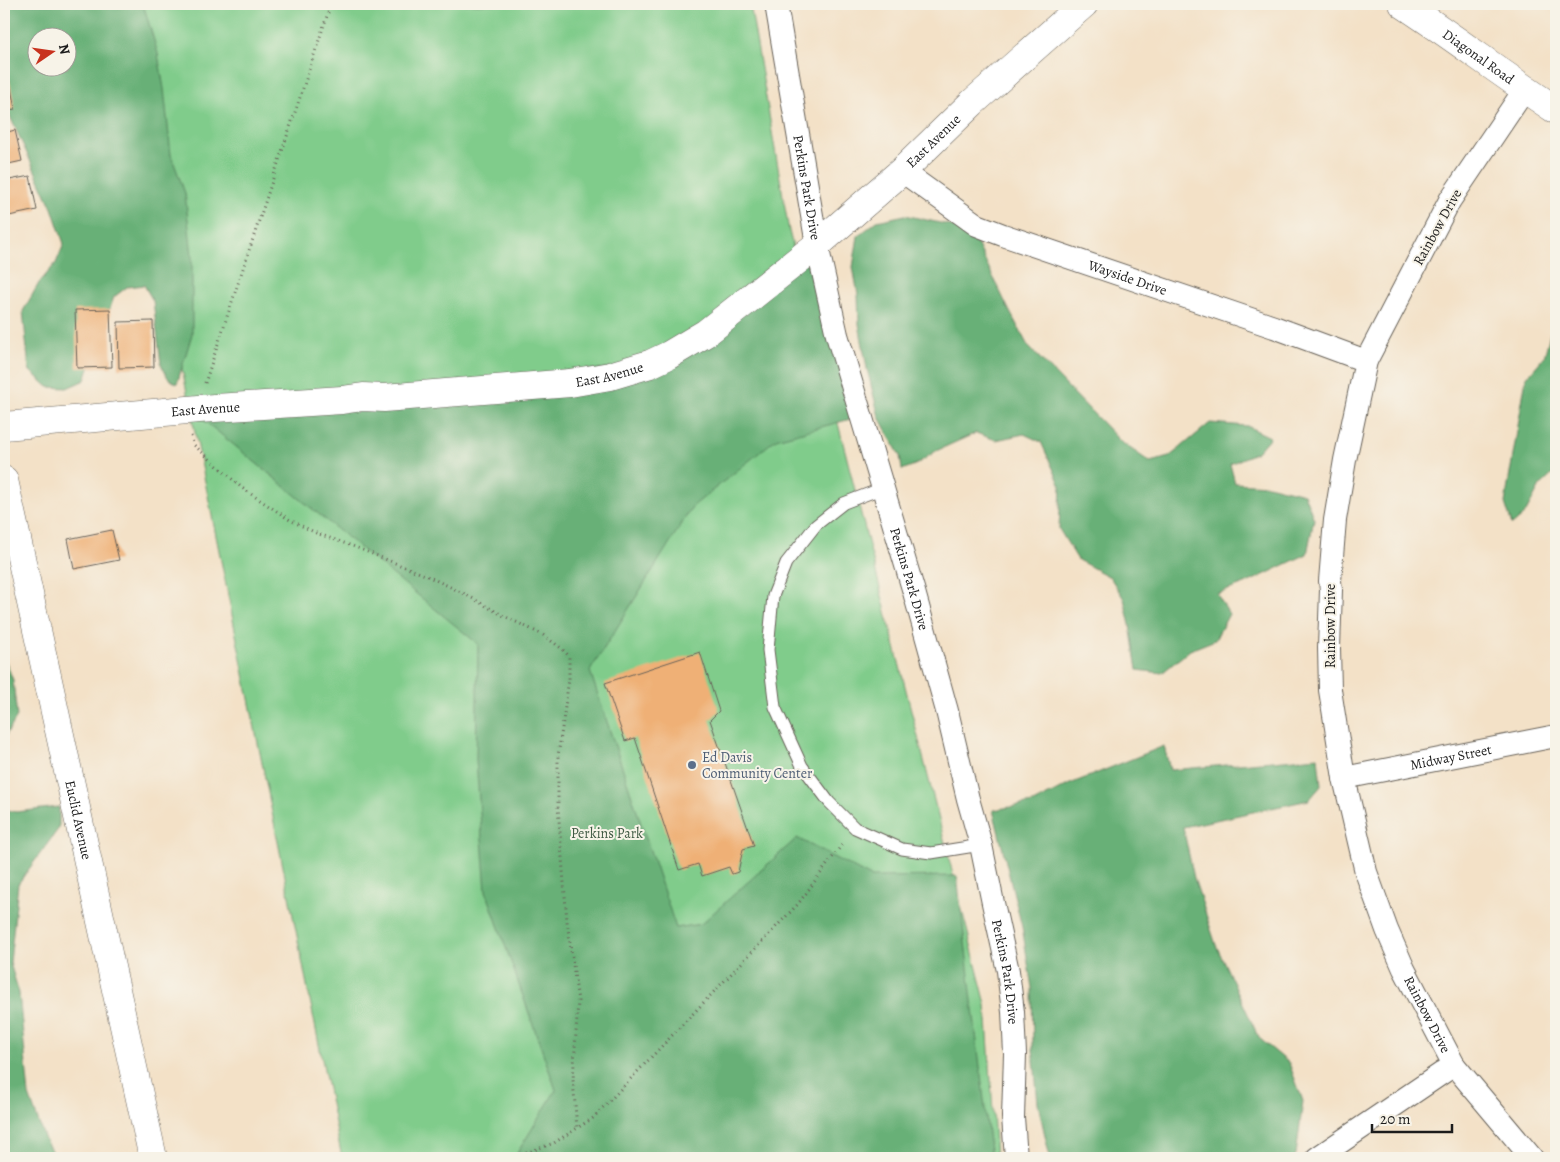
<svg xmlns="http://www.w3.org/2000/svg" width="1560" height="1162" font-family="Alegreya,serif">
	<rect width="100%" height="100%" fill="#f7f3e8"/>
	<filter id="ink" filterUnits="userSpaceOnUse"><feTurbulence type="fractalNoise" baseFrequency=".02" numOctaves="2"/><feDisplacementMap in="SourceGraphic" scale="10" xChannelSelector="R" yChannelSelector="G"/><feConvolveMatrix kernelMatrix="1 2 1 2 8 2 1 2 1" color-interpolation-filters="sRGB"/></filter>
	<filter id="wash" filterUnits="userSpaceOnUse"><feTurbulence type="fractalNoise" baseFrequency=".0096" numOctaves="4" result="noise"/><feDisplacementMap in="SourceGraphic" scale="20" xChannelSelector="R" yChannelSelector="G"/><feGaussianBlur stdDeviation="1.12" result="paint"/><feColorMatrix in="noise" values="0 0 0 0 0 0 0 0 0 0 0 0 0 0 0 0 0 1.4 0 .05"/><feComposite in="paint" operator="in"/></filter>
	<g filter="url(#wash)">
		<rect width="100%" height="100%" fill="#f3e1c7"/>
		<path fill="#80cc8b" stroke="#4e7454" d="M98,4H750L789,231L986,1004L996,1158H342L183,373Z"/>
		<path fill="#68b077" stroke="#42664a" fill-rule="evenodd" d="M4,4H145L144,7L158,54L164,89L171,155L185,193L192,256V334L177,384L168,378L161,364L153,301L144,285L127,287L114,297L85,380L67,388L48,387L29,370L23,311L39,283L56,263L64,244L52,208L7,110L4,97ZM38,38H68V68H38Z
			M905,215L949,225L972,233L1009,310L1028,346L1121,442L1150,462L1169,457L1210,423L1247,426L1270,437L1257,452L1230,464L1235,483L1268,485L1304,494L1314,519L1307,554L1245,584L1217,594L1229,614L1215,640L1190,650L1162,673L1137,670L1130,625L1124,599L1110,577L1078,560L1059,529L1061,486L1041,442L1024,434L996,440L976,433L936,451L917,464L902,470L900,456L879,417L867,369L859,324L858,295L853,267L858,236L877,221Z
			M817,245L862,416L776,439L692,507L590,671L676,928L701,924L797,838L871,877L957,876L991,1158H514L556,1090L486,891L476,760L478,644L191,410L650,364Z
			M1556,316V471L1540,486L1525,514L1512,525L1505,503L1526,378L1544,357L1553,323Z
			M4,657L13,680L17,717L4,738Z
			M1164,746L1170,770L1318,757L1321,786L1309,800L1183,827L1194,878L1216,945L1259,1038L1289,1063L1303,1101L1296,1155L1293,1158H1050L1038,1104L1033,1049L1032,988L1022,927L993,810L1033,803L1070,784Z
			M59,807V828L18,884L10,963L19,993L29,1095L45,1140L56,1158H4V809L16,812Z"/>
		<g id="blocks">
			<path fill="#efb076" d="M9,78L15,109L4,111V79Z
				M15,130L22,161L4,165V133Z
				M30,176L37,210L4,217V181Z
				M110,309L112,367L77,368L75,310Z
				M153,321L154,367L119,368L118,322Z
				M112,530L119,560L74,569L68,539Z
				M700,652L719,711L710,720L754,846L743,849L738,872L732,874L729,867L702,876L698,864L679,870L635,738L625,741L605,683Z"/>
		</g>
	</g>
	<g filter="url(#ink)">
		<use href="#blocks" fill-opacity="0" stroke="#676158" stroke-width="1"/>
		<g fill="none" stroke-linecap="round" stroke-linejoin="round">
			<g stroke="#676158" stroke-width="13">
				<path id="service" d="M883,488L844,503L816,525L786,563L773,596L768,650L775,707L802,766L829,802L855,828L902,849L931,853L981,845"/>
			</g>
			<g stroke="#676158" stroke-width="24">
				<g id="minor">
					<path id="s1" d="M776,4L817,245L837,335L914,592L947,711L968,799L981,845L993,903L1008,971L1013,1012L1015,1054L1013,1117L1016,1158"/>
					<path id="s2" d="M1525,89L1450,200L1366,361L1345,460L1335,520L1330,581L1331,590L1329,648L1330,690L1344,778L1366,872L1387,930L1404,969L1454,1065L1532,1158"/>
					<path id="s3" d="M902,171L977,225L1003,235L1274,327L1366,361"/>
					<path id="s4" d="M1344,778L1556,736"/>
					<path d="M1317,1158L1454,1065"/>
				</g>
			</g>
			<g stroke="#676158" stroke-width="29">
				<g id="tertiary">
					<path id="s5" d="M1403,4C1455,38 1504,76 1556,110"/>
					<path id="s6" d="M4,426L199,409L342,400L363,397L384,398L570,383L610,376L650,364L669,355L706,333L817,245L902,171L972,103L1084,4"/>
					<path id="s7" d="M4,480L153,1158"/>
				</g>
			</g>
			<path stroke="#676158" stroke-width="3" stroke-dasharray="1 4" stroke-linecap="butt" d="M205,383L331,4
				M191,436L194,445L242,488L290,520L316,533L355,547L425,575L463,593L504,616L543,635L561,648L569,656V679L558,756V807L567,921L578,1001L573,1080L577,1128
				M512,1158L554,1143L593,1118L798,904L844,842"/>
			<use href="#service" stroke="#fff" stroke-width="11"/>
			<use href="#minor" stroke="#fff" stroke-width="22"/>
			<use href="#tertiary" stroke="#fff" stroke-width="28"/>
		</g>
	</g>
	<circle fill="#5c6f8a" stroke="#f7f3e8" stroke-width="2" cx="692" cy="765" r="5"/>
	<g text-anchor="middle" stroke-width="4" stroke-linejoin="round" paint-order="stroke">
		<g font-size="14" fill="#1c1c1c" stroke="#f7f3e8">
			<text dy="5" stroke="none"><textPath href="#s5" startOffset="92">Diagonal Road</textPath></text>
			<text dy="5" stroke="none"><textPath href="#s6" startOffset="1012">East Avenue</textPath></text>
			<text dy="5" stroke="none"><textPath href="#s1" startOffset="186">Perkins Park Drive</textPath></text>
			<text transform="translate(1437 227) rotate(-61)" y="5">Rainbow Drive</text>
			<text dy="5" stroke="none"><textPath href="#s3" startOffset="252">Wayside Drive</textPath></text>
			<text dy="5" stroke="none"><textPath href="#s6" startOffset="608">East Avenue</textPath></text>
			<text dy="5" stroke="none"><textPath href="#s6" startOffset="202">East Avenue</textPath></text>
			<text dy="5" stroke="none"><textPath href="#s1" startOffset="591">Perkins Park Drive</textPath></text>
			<text transform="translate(1330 626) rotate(-90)" y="5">Rainbow Drive</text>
			<text dy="5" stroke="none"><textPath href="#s4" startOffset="109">Midway Street</textPath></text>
			<text dy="5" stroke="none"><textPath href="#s7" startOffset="348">Euclid Avenue</textPath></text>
			<text dy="5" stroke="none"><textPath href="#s1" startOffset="996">Perkins Park Drive</textPath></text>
			<text dy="5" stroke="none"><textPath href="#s2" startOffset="989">Rainbow Drive</textPath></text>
		</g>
		<g font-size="14" fill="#4e5e75" stroke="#f7f3e8" text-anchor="start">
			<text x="702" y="762">Ed Davis<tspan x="702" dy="16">Community Center</tspan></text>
		</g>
		<g font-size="14" fill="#3f5a43" stroke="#f7f3e8">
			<text x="607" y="838">Perkins Park</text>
		</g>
	</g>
	<rect width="1560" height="1162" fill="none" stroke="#f7f3e8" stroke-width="20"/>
	<g transform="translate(52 52) rotate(77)"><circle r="24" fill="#f7f3e8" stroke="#9f9d96"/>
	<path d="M0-4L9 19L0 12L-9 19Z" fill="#c8321e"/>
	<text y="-8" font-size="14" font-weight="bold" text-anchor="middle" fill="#1c1c1c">N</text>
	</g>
	<path d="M1372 1124v8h80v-8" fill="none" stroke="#1c1c1c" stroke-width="2.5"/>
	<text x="1380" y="1124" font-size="15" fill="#1c1c1c" stroke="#f7f3e8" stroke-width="4" paint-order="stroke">20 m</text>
</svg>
